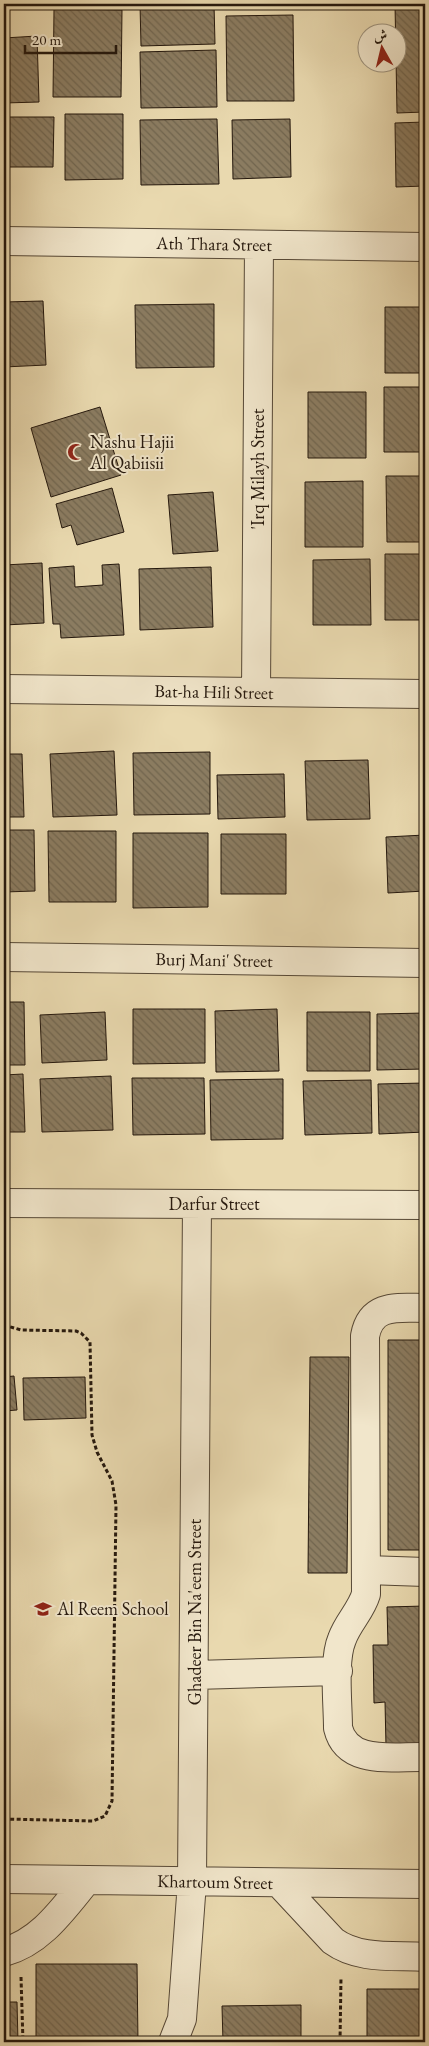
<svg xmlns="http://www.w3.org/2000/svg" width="429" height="2046" font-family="'EB Garamond',Amiri,serif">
	<defs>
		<pattern id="building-back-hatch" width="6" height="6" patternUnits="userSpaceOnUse" patternTransform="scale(1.25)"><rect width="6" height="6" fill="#8b7c61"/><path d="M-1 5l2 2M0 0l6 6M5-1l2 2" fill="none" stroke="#71654e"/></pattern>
	</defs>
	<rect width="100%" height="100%" fill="#e9d9af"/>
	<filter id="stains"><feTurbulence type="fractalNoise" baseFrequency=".004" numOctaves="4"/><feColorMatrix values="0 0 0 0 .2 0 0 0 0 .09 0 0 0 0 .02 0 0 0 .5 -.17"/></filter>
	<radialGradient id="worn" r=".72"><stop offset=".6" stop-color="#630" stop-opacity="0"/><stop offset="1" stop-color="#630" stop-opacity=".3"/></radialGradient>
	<path fill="url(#building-back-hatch)" stroke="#25180d" d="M50,4H126V5L50,8Z
		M140,4H214L215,44L141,46Z
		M395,4H425V112L397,113Z
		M54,9L122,10L121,97H53Z
		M293,15L294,101H227L226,16Z
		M37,36L39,102L4,103V38Z
		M216,50L217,107L141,108L140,52Z
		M65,114H123V179L65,180Z
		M4,117H54L53,167H4Z
		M217,119L219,184L141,185L140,120Z
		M290,119L291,177L233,179L232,120Z
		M425,122V186L396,187L395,123Z
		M43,301L46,365L4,367V302Z
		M214,304V367L136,368L135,305Z
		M385,307H425V373H385Z
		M384,387H425V452H384Z
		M308,392H366V458H308Z
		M100,407L121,475L51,497L31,428Z
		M386,476H425V542H387Z
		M363,481V547H305V482Z
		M112,488L124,532L77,545L71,525L62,528L56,504Z
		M213,492L218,551L173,554L168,495Z
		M385,554H425V620H385Z
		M370,559L371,625H313V560Z
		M42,563L44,623L4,625V565Z
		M119,564L124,635L61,638L60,624H53L49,568L74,566L75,587L103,585L102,565Z
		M211,567L213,627L140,630L139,569Z
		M114,751L117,815L53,817L50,754Z
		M210,752V814L134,815L133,753Z
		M4,754H22L24,817H4Z
		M368,760L370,819L307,820L305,761Z
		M284,774L285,817L218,819L217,775Z
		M4,830H34L35,891L4,892Z
		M48,831H116V902H49Z
		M133,833H208V907L133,908Z
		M221,834H286V894H221Z
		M425,835V891L388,893L386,837Z
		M4,1002H24L25,1065H4Z
		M133,1009H205V1063L133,1064Z
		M277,1009L279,1071L216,1072L215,1011Z
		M105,1012L107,1060L42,1063L40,1015Z
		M307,1012H370V1071H307Z
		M425,1013V1069L377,1070V1014Z
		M23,1074L25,1132H4V1075Z
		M111,1076L113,1130L42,1132L40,1079Z
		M132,1078H204L205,1134L133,1135Z
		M283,1079V1139L211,1140L210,1080Z
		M371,1080L372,1133L305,1135L303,1081Z
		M425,1083V1132L379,1134L378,1084Z
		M388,1340H425V1550H388Z
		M310,1357H349L347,1573H308Z
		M14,1376L17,1410L4,1411V1377Z
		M85,1377L86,1418L24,1420L23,1378Z
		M4,1423H5V1505H4Z
		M425,1606V1745L386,1746L385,1702L374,1703L373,1645H388L387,1607Z
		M36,1964H137L138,2042H36Z
		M367,1989H425V2042H367Z
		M4,2002H17L18,2042H4Z
		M301,2005V2042H223L222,2006Z"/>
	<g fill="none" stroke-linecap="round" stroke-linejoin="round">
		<g stroke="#564836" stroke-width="30">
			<path id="minor" d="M4,241L425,247
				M4,689L425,694
				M256,692L259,245
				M4,957L425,963
				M4,1203L425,1205
				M425,1308C398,1308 371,1303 365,1336L366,1594C361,1611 348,1622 342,1639C333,1660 338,1704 338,1728C347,1766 394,1756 425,1757
				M367,1570L425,1572
				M195,1675L338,1671
				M4,1879L425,1884
				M279,1883L333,1941C359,1960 394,1955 425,1957
				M4,1952C41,1942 63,1909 87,1880
				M173,2042L182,2019L192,1882L197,1204"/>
		</g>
		<path stroke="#25180d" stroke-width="3" stroke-dasharray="4 2.5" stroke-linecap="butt" d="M4,1325L21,1330L76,1331L81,1333L90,1342L92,1435L97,1452L112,1481L116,1505L112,1801L105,1816L93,1821L4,1819
			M21,1977L23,2042
			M340,2042L341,1977"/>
		<use href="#minor" stroke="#f1e6cb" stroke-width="28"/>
	</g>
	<defs>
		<g id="mosque-bare" transform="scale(1.35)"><path d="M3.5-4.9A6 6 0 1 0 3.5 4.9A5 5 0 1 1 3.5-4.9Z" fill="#8f2418" stroke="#f1e6cb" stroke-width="2.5" paint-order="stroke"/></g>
		<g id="school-bare" transform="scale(1.35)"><path d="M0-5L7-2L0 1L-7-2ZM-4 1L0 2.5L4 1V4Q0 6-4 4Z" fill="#8f2418" stroke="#f1e6cb" stroke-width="2.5" paint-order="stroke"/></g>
	</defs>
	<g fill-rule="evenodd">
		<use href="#mosque-bare" x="76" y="452"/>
		<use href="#school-bare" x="43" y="1609"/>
	</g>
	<g text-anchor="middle" stroke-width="4" stroke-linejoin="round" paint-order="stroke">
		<g font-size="18" fill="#25180d" stroke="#f1e6cb">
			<text transform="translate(214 244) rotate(1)" y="6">Ath Thara Street</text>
			<text transform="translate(258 469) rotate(-90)" y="6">'Irq Milayh Street</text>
			<text transform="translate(214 692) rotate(1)" y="6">Bat-ha Hili Street</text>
			<text transform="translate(214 960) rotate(1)" y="6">Burj Mani' Street</text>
			<text x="214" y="1210">Darfur Street</text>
			<text transform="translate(195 1612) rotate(-90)" y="6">Ghadeer Bin Na'eem Street</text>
			<text transform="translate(215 1882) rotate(1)" y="6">Khartoum Street</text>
		</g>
		<g font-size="18" fill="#25180d" stroke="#f1e6cb" text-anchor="start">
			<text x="90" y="448">Nashu Hajii<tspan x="90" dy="21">Al Qabiisii</tspan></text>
			<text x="57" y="1615">Al Reem School</text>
		</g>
	</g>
	<rect width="429" height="2046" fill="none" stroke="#e9d9af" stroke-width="20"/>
	<rect x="5" y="5" width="419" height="2036" fill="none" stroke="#25180d" stroke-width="2.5"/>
	<rect x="10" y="10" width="409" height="2026" fill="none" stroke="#25180d"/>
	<g transform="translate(382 48) rotate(352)"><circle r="24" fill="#f1e6cb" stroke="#9f947f"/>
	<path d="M0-4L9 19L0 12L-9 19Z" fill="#8f2418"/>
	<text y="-8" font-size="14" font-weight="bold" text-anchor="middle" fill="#25180d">ش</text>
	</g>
	<path d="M25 45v8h91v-8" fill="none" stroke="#25180d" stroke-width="2.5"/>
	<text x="32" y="45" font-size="15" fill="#25180d" stroke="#f1e6cb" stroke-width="4" paint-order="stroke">20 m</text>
	<rect width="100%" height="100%" filter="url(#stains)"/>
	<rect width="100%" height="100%" fill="url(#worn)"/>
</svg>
